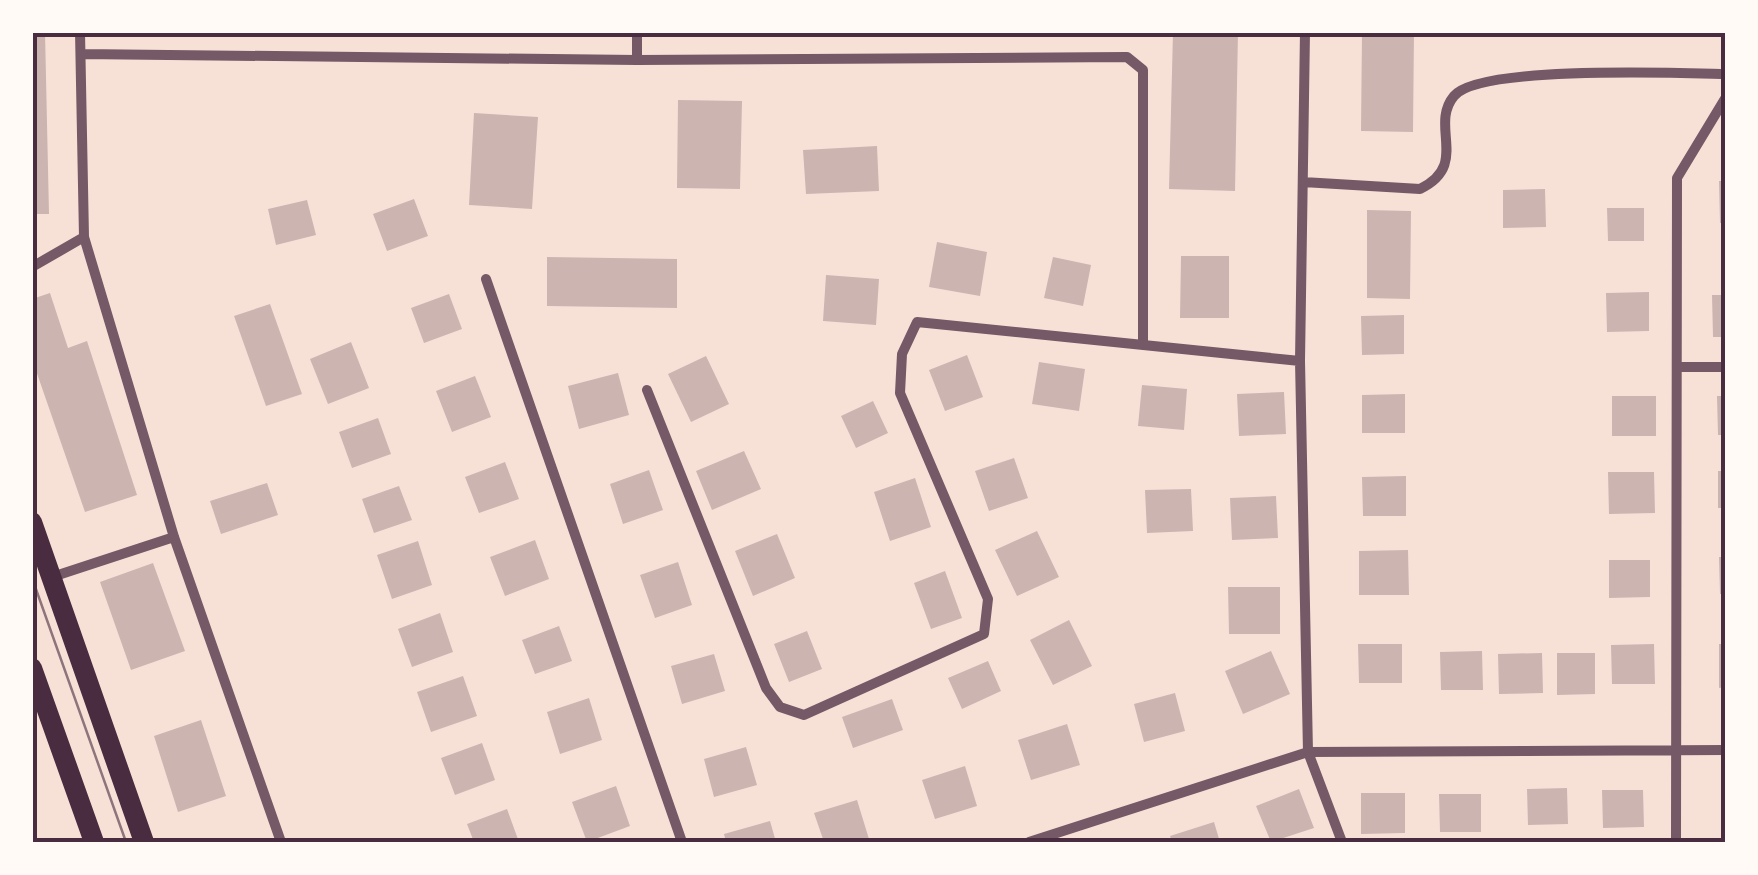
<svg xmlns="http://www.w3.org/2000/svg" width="1758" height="875" font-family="Rubik,sans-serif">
	<rect width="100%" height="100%" fill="#f7e1d7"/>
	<path fill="#ccb4b1" d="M32,32H45L49,214H32Z
		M1173,32H1238L1235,191L1169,189Z
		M1362,32H1414L1413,132L1361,131Z
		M678,100L742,101L740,189L677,188Z
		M474,113L538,117L532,209L469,205Z
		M877,146L879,191L806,194L803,150Z
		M1719,181H1726V223H1720Z
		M1545,189L1546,227L1503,228V190Z
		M414,199L428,236L387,251L373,214Z
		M307,200L316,235L276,245L268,209Z
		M1607,208H1644V241H1608Z
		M1367,210L1411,211L1410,299L1367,298Z
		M937,242L987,252L980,296L929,287Z
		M1181,256H1229V318H1180Z
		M547,257L677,259V308L547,306Z
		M1053,257L1091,265L1083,306L1044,298Z
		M826,275L879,279L876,325L823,321Z
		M1649,292V331L1607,332L1606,293Z
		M50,293L68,348L87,341L137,495L85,512L32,359V299Z
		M449,294L462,329L424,343L411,308Z
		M1712,295H1726V337H1713Z
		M270,304L302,394L266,406L234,316Z
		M1404,315V354L1362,355L1361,316Z
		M351,342L369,388L328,404L310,359Z
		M967,355L983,397L945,411L929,370Z
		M706,356L729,404L691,422L668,374Z
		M1039,362L1085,369L1079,411L1032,404Z
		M618,373L629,415L579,429L568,386Z
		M475,376L491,417L452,432L436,391Z
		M1142,385L1187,389L1184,430L1138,426Z
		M1284,392L1286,434L1239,436L1237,394Z
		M1405,394V433H1362V395Z
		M1612,396H1656V436H1612Z
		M1717,396H1726V435H1718Z
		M873,401L888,433L856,448L841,416Z
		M378,418L391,454L352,468L339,432Z
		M744,451L761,489L712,510L696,471Z
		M1014,458L1028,498L989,511L975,471Z
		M505,462L519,499L479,513L465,477Z
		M649,470L663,510L623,524L610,484Z
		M1718,471H1726V508H1718Z
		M1608,472H1654L1655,513L1609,514Z
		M1406,476V516H1363L1362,477Z
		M915,478L931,527L890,541L874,492Z
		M267,483L278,515L221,534L210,501Z
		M399,486L412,520L374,533L362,499Z
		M1191,489L1193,531L1147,533L1145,490Z
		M1276,496L1278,538L1232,540L1230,498Z
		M1037,531L1059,577L1017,596L995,550Z
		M777,534L795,578L753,596L735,551Z
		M535,540L549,579L505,596L490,557Z
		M418,541L432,585L392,599L377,555Z
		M1408,550L1409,595H1359V551Z
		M1719,557H1726V594H1720Z
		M1609,560H1650V597L1609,598Z
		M678,562L692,605L655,618L640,575Z
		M153,563L185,651L131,670L100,582Z
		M945,571L962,618L931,629L914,583Z
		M1228,587H1280V634H1229Z
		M440,613L453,652L412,667L398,629Z
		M1069,620L1092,666L1053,685L1030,640Z
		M559,626L572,661L535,674L522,640Z
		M807,631L822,669L789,682L774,644Z
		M1358,644H1402V683H1359Z
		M1654,644L1655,684H1612L1611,645Z
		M1719,644H1726V687L1719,688Z
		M1271,651L1290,694L1243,714L1225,671Z
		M1482,651L1483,690H1441L1440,652Z
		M1542,653L1543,693L1499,694L1498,654Z
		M1557,653H1595V694L1557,695Z
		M714,654L725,691L682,704L671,666Z
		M988,661L1001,691L962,709L948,678Z
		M463,676L477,716L431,732L417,692Z
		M1175,693L1185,731L1144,742L1134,704Z
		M589,698L602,740L560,754L547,712Z
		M892,699L903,730L853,748L842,717Z
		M201,720L226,796L178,812L154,736Z
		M1067,724L1080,765L1031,780L1018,740Z
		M482,743L495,780L455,795L441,758Z
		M746,747L757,785L714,797L704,759Z
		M965,766L977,806L935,819L922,780Z
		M616,786L630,826L587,842L572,802Z
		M1567,788L1568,824L1528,825L1527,789Z
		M1299,789L1314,828L1271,842L1256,806Z
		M1602,790H1643L1644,827L1603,828Z
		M1361,793H1405V833L1361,834Z
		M1439,794H1481V832H1440Z
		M857,800L869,839L824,842L814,813Z
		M507,809L519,842H474L467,824Z
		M770,821L776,842H726L724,834Z
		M1214,822L1220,842H1172L1170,836Z"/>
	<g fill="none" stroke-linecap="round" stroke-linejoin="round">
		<path stroke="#755966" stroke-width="10" d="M80,32L84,237L174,537L281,842
			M637,32V60
			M1305,32L1300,361L1308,752L1342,842
			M81,54L637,60L1127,57L1143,70V345
			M1303,182L1420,189C1470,165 1429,126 1454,96C1479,65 1680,73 1726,74
			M32,267L84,237
			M486,279L682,842
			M1677,367H1726
			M647,390L766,688L780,707L804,715L984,634L988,599L900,393L902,354L917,322L1300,361
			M52,577L174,537
			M1029,842L1308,752L1726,750
			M1676,842L1677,178L1726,97"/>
		<path stroke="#4a2c40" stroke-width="20" d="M32,522L144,842
			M32,668L94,842"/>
		<path stroke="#8f747c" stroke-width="2.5" d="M32,578L126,842"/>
	</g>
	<rect width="1758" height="875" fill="none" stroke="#fffaf5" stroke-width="70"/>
	<rect x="35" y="35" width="1688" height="805" fill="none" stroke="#4a2c40" stroke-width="4"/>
</svg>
